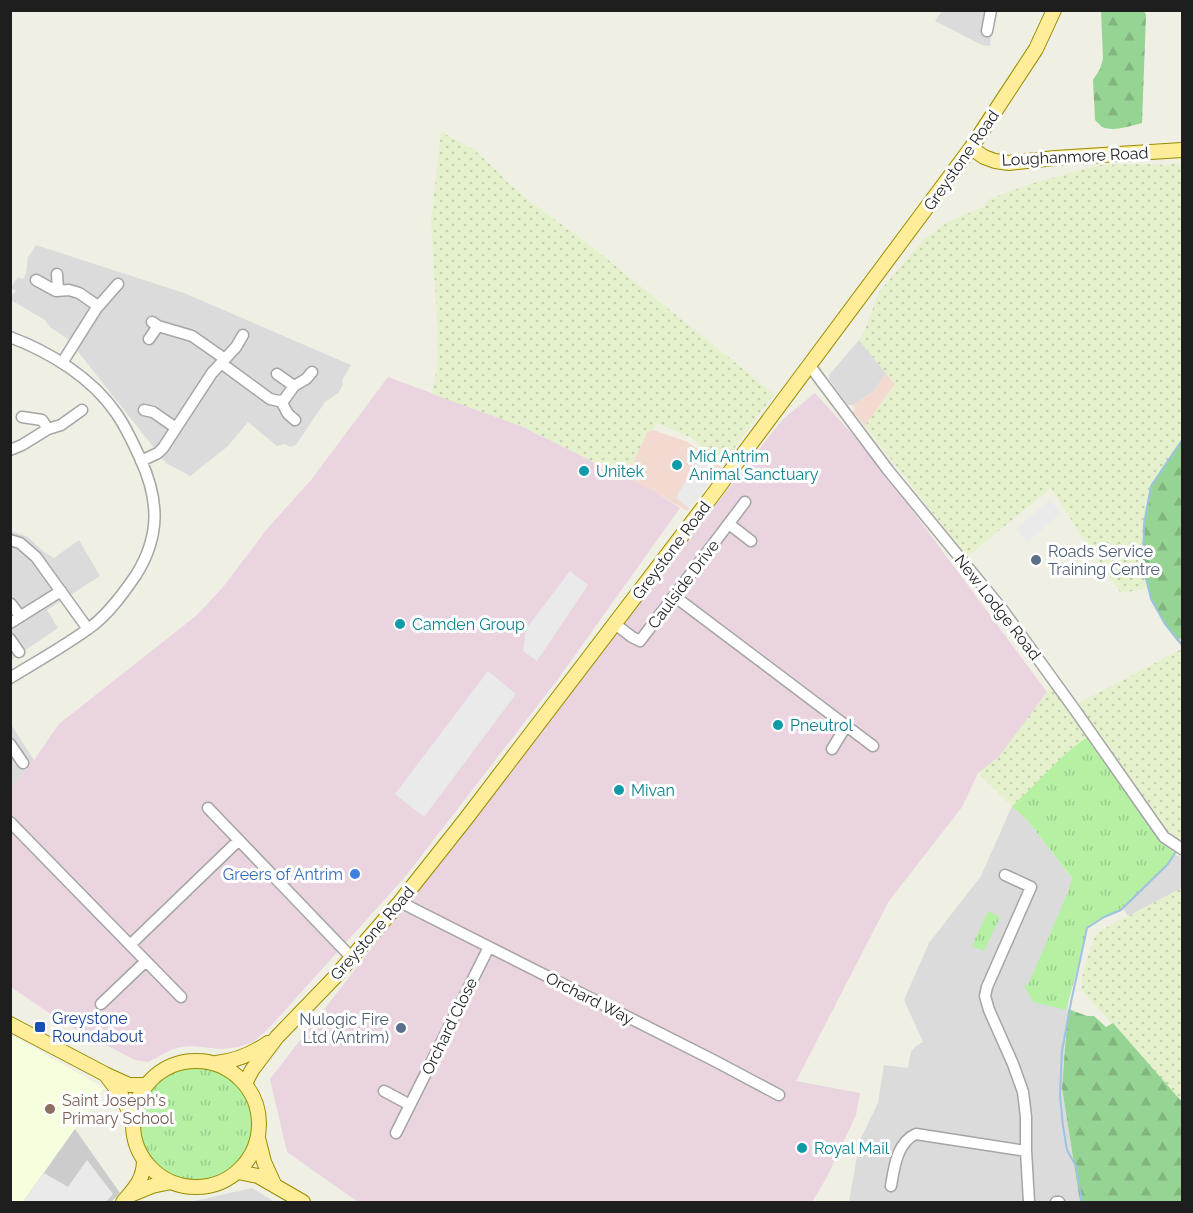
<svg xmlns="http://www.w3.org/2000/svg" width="1193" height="1213" font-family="Raleway,sans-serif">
	<defs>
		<pattern id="farmland-dots" width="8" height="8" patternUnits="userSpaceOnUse" patternTransform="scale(1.5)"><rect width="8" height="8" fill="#e5f1cc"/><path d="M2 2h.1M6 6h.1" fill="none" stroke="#c4ceaf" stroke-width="1.8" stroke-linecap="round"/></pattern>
		<pattern id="grass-tufts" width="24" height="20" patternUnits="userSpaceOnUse" patternTransform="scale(1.5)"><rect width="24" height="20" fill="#b5f0a3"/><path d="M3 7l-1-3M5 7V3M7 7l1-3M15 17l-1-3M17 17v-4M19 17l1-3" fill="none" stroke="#9bcd8c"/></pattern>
		<pattern id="forest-firs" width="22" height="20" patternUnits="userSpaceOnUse" patternTransform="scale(1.5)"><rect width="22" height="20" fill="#96d493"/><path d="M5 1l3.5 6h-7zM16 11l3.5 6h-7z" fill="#81b67e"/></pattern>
	</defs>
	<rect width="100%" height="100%" fill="#f0efe3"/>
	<path fill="#dcdbdb" d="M942,11H992L993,15L990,46L982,45L935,21Z
		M36,245L184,293L351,365L342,380L343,385L338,393L325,402L296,445L290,447L285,444L277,446L248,422L228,446L190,476L166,463L68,339L50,327L45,320L11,300L10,298L16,291L11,288L18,277L23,279L26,274L28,257Z
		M859,340L886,373L873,392L853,405H848L829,379V375Z
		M11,531L28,537L44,552L54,558L79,540L100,576L47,610L58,628L11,660Z
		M10,723L34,760L11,788H10Z
		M1012,806L1028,821L1090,902L1084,942L1068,1003L1062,1088L1080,1202H849L860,1140L878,1103L884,1065L908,1068L911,1051L916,1046L923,1042L904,1000L929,943L981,876Z
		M1174,855L1182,857V888L1128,916L1123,908L1169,864Z
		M252,1188L275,1202H190Z"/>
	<path fill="#f3dad0" d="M886,373L895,384L865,426L853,412L855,408L853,405L873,392Z
		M653,430L688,442L721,467L687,511L654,491L626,478L647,432Z"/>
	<path fill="#ead4e0" d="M388,377L521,426L654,491L680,508L558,679L405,877L269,1028L253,1042L238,1047L222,1049L190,1046L180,1047L171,1050L148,1062L135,1060L64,1023L11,987V788L34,760L59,724L197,615L223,587L267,529L311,480Z
		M815,393L872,456L1047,692L999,757L978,773L962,807L889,901L796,1081L860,1093L856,1115L827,1177L812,1202H358L287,1152L270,1079L782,420Z"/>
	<path fill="#f6ffdd" d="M10,1034L104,1088L23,1202H11Z"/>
	<path fill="#ccc" d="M75,1129L120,1193L111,1202H23Z"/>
	<path fill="url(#farmland-dots)" d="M441,132L473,149L494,168L507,182L532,203L587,243L774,394L723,464L690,437L657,423L654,429L647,432L626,478L521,426L432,394L437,368V321L431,221Z
		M1182,163V440L1144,524L1143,566L1149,588L1121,593L1095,557L1051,488L967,557L865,426L895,384L859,340L865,330L879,292L924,239L948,222L985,206L987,200L1030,184L1099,165L1145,164L1165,165Z
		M1182,637V842L1166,831L1077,704L1182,649L1177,641Z
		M1053,684L1089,736L1078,743L1012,806L978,773L998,758Z
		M1182,888V1102L1081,989L1083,971L1094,939L1098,932Z"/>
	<path fill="url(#grass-tufts)" d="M1089,736L1160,841L1175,853L1168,864L1121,910L1104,917L1088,928L1086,927L1084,942L1066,1010L1033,1002L1024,985H1028L1068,892L1072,878L1028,821L1012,806C1038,784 1060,754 1089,736Z
		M988,911L1000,917L984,951L972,946Z
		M138 1124a58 58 0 1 1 116 0a58 58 0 1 1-116 0Z"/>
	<path fill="url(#forest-firs)" d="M1101,11H1144L1146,15L1142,123C1130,126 1114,132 1102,127C1101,126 1096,121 1095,120L1093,80L1100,69L1103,59Z
		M1182,440V637L1177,641L1165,624L1151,599L1143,566L1144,524L1151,486Z
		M1068,1009L1087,1016H1094L1106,1027L1113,1023L1182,1102V1202H1080L1062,1088Z"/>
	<path fill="#eaeaea" d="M701,454L714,465L709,471L714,476L689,508L676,498Z
		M1050,500L1061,513L1027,542L1016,529Z
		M570,571L588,585L537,661L523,651L526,629Z
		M488,671L516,694L424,817L395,794Z
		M87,1160L113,1194L106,1202H23L44,1173L68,1187Z"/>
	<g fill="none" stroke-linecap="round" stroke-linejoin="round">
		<path stroke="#9ec2e2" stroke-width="2" d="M1182,440L1151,486L1144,524L1143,566L1151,599L1165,624L1182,645
			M1082,1202L1076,1166L1067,1150L1063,1126L1060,1095L1062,1051L1071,1002L1087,928L1104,917L1121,910L1168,864L1175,853"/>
		<g stroke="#a5a5a5" stroke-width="13">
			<path id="minor" d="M987,31L991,10
				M57,274L58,291
				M36,280L56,291L69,290L79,293L98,306
				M152,322L158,326L192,336L225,359
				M10,337C50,352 92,378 116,413C126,427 133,443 140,458C159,499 161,535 136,575C123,594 107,616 88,629C63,647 36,662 10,678
				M149,339L158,326
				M62,363L96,309L118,284
				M221,363L270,399L279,401L284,400L294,386L306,379L312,372
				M810,366L888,470L1002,609L1075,710L1164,837L1182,849
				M277,374L294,386
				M281,401L288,414L295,420
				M144,410L153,412L176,428
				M22,417L42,420L48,429
				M10,450L22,445L48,429L61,425L82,410
				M141,461L158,453L163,448L212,373L236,347L243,335
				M729,524L751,541
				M10,540L20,543L36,557L88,629
				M674,596L873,746
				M11,604L20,616
				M10,623L61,591
				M615,624L632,637L640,641L745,502
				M10,639L19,652
				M10,744L23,763
				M832,749L846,726
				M208,808L352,958
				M10,822L181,997
				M1005,875L1031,887L987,987L985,996L989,1010L1013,1064L1023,1092L1026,1117V1151L1029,1202
				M400,902L715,1061L779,1095
				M130,945L239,840
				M101,1004L146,961
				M384,1091L410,1105
				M396,1133L489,947
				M891,1186C894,1168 897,1142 916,1134L1026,1151
				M1056,1202H1059"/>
		</g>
		<g stroke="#988c00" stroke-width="16">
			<path id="major" d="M971,148L984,157L995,161L1009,163L1055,158L1182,150
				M10,1024L105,1074L129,1085H146
				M133 1124a63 63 0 1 1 126 0a63 63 0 1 1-126 0Z
				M216,1063C236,1061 252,1054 268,1043
				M106,1075L121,1095L133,1119
				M245,1083L252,1070L277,1037L334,978L400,902L465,820L712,496L971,148L1036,49L1054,10
				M258,1138L264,1162L274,1184
				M238,1172L258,1176L303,1202
				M130,1195L152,1186L171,1182
				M123,1202C135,1188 144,1179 144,1160"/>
		</g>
		<use href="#minor" stroke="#fff" stroke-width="10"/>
		<use href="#major" stroke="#ffed99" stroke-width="14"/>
	</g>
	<g fill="#0f9aa8" stroke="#fff" stroke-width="2">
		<circle cx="677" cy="465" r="6"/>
		<circle cx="584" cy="471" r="6"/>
		<circle cx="400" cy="624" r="6"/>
		<circle cx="778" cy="725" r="6"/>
		<circle cx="619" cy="790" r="6"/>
		<circle cx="802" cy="1148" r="6"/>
	</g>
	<g fill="#5c6f8a" stroke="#fff" stroke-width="2">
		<circle cx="1036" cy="560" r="6"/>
		<circle cx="401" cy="1028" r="6"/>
	</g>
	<circle fill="#3f7fe0" stroke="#fff" stroke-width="2" cx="355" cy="874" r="6"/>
	<rect fill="#1a4fb4" stroke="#fff" stroke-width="2" x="34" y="1021" width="12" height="12" rx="3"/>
	<circle fill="#8d6e63" stroke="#fff" stroke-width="2" cx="50" cy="1109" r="6"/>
	<g text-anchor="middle" stroke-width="6" stroke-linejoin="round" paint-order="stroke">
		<g font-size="16" fill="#1e1e1e" stroke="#fff">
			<text transform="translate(1075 156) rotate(-3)" y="6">Loughanmore Road</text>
			<text transform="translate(961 160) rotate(-55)" y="6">Greystone Road</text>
			<text transform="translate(671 550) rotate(-53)" y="6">Greystone Road</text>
			<text transform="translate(683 584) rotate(-53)" y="6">Caulside Drive</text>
			<text transform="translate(998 607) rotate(52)" y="6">New Lodge Road</text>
			<text transform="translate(372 933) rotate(-49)" y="6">Greystone Road</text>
			<text transform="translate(590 998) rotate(27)" y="6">Orchard Way</text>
			<text transform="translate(449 1026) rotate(-64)" y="6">Orchard Close</text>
		</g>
		<g font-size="16" fill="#0d838f" stroke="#fff" text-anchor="start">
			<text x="689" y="462">Mid Antrim<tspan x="689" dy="18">Animal Sanctuary</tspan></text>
			<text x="596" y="477">Unitek</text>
			<text x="412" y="630">Camden Group</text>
			<text x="790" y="731">Pneutrol</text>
			<text x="631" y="796">Mivan</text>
			<text x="814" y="1154">Royal Mail</text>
		</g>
		<g font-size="16" fill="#4e5e75" stroke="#fff" text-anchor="start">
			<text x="1048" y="557">Roads Service<tspan x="1048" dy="18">Training Centre</tspan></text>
			<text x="389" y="1025" text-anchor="end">Nulogic Fire<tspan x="389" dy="18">Ltd (Antrim)</tspan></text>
		</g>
		<g font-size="16" fill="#366cbe" stroke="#fff" text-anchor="end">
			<text x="343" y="880">Greers of Antrim</text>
		</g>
		<g font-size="16" fill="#164399" stroke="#fff" text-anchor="start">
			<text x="52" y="1024">Greystone<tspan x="52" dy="18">Roundabout</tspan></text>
		</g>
		<g font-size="16" fill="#785e54" stroke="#fff" text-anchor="start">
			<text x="62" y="1106">Saint Joseph's<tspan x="62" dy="18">Primary School</tspan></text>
		</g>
	</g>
	<rect width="1193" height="1213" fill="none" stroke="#1e1e1e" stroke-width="24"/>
</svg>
